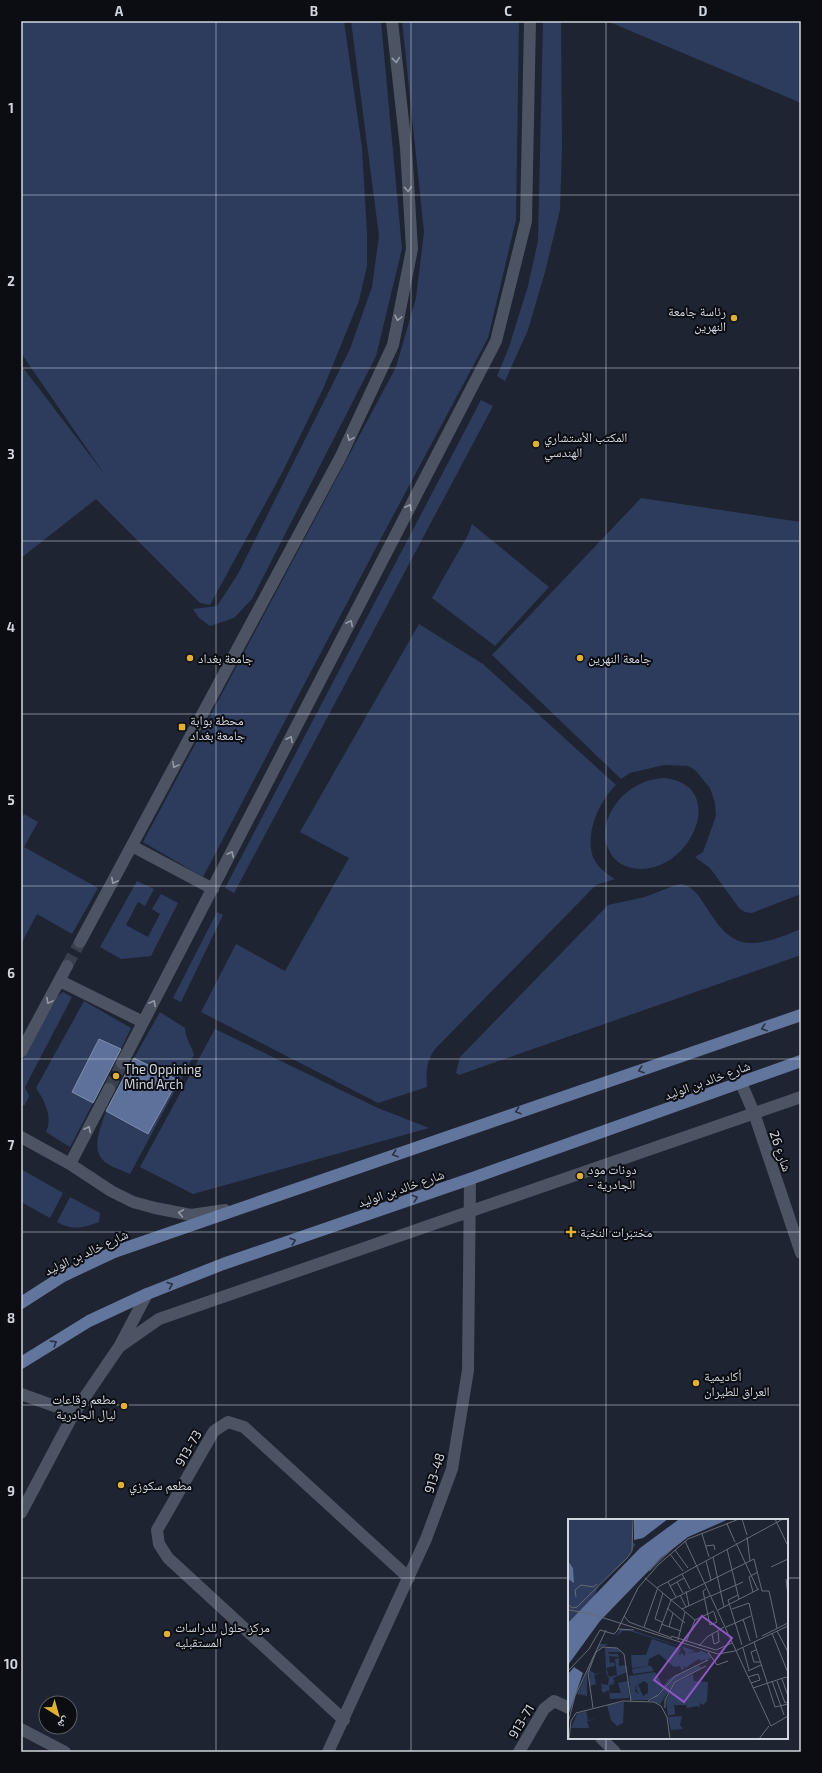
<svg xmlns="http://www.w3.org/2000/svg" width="822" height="1773" font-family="'Exo 2','Noto Naskh Arabic',sans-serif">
	<rect width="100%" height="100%" fill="#1e2431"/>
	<path fill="#2d3c5d" d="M21,21H344L362,148L367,233V266L359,301L323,389L283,471L210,605L200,603L96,499L21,558V365L105,475L21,353Z
		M351,21H381L402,249L376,356L252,599L234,618L210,626L199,618L193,609L217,606L238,574L350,349L372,287L379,236Z
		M402,21H519L516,220L488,338L379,542L203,877L143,842L396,367L416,298L424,232Z
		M543,21H561L562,149L560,210L545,272L528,330L505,381L497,376L509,347L528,286L538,241Z
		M607,21H801V103Z
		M481,400L493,406L234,893L225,888Z
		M641,498L801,522V894L752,913L745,912L739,908L710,868L695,857L703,852L716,816L715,803L710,788L696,771L688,766L664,765L630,773L621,779L492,655Z
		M472,524L549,587L495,646L432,598L468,535Z
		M419,624L483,664L616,785C600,800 586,831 592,854C595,865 605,873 615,879L596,885L435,1049C426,1062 426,1072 427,1087L378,1103L201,1012L236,944L285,971L349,858L300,832Z
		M664,778C732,785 688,879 632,868C622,866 613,860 609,850C601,836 606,818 615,805C627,788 645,779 664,778Z
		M24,814L38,822L24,847L98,888L72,934L37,914L21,944V820Z
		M137,881L154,889L145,906L138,902L126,925L148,937L160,914L152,909L161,894L178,903L151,956L121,959L100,947Z
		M682,884C695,888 699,896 706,907C713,917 720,929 730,936C750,952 780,937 801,929V955L459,1075L456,1073L460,1057L608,905L645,897L676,885Z
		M217,912L223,915L181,1002L173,998Z
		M63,992L72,997L25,1087L29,1096L25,1105H21V1064L58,996Z
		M84,1001L131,1028L121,1049L99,1039L72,1092L93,1103L70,1147L46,1132C53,1118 45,1101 36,1088Z
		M160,1012L185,1028C186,1040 191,1044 194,1055L130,1174C122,1170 107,1166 102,1159C91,1147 102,1124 106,1111L148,1134L178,1080L134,1058Z
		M215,1029L378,1108L429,1128L193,1194L140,1167Z
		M21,1169L63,1193L50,1218L21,1202Z
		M70,1197L100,1213L99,1222C83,1228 72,1231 57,1222Z"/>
	<path fill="#5e719a" stroke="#808fae" d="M99,1039L121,1049L93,1103L72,1092Z
		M134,1058L178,1080L148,1134L106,1111Z"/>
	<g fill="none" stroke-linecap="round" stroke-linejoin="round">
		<path stroke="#393f4b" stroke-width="12" stroke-dasharray="12 6" stroke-linecap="butt" d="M67,966L80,942
			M109,1089L122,1063"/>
		<path stroke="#4c5362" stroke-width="12" d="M132,846L213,889
			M80,942L341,456L393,345L412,249L406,148L392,21
			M60,981L143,1022
			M21,1052L67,966
			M122,1063L496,341L526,221L530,21
			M741,1083L754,1113L801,1253
			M21,1137L70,1164L111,1191L133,1202L155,1208L191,1215L225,1210
			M70,1164L109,1089
			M119,1347L159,1319L801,1097
			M21,1394L74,1413
			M21,1513L74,1413L119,1347L147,1294
			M344,1720L168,1558L159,1544L157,1530L214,1431L228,1422L244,1427L409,1578
			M21,1729L65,1752
			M601,1738L615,1752
			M328,1752L426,1539L452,1469L468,1370L470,1179
			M519,1752L544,1709L554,1701L569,1708"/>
		<path stroke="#62759c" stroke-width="12" d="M21,1303L63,1276L114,1252L801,1015
			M21,1363L89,1321L147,1294L223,1264L470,1179L801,1061"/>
	</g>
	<defs><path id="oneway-chevron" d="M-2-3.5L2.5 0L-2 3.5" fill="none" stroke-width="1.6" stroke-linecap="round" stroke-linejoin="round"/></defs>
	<g stroke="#959ba6">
		<use href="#oneway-chevron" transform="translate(396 60) rotate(84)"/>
		<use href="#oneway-chevron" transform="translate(408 189) rotate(86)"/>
		<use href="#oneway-chevron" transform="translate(398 318) rotate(102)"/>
		<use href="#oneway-chevron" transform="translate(350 438) rotate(115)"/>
		<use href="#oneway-chevron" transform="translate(409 507) rotate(-63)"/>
		<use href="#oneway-chevron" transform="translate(350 623) rotate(-63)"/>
		<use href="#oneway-chevron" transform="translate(290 739) rotate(-63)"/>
		<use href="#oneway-chevron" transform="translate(175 765) rotate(118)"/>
		<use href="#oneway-chevron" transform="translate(231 854) rotate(-63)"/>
		<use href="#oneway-chevron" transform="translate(114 881) rotate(118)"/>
		<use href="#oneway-chevron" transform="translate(49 1001) rotate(118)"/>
		<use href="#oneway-chevron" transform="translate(153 1003) rotate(-62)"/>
		<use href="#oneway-chevron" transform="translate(88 1129) rotate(-63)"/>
		<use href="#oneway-chevron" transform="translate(181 1213) rotate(-170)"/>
	</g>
	<g stroke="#293143">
		<use href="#oneway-chevron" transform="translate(764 1028) rotate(161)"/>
		<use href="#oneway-chevron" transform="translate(641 1070) rotate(161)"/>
		<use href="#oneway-chevron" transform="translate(518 1111) rotate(161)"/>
		<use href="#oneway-chevron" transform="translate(395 1154) rotate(161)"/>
		<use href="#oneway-chevron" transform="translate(415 1198) rotate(-19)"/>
		<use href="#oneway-chevron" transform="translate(293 1241) rotate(-19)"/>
		<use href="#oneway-chevron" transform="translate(170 1285) rotate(-21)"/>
		<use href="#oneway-chevron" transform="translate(54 1343) rotate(-32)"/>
	</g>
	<path fill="none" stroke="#d1d6de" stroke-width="1" stroke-opacity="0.55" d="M216,21V1752M411,21V1752M606,21V1520M21,195H801M21,368H801M21,541H801M21,714H801M21,886H801M21,1059H801M21,1232H801M21,1405H801M21,1578H569M787,1578H801M606,1738V1752"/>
	<g fill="#e1af34" stroke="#0b0d13" stroke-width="1.5">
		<circle cx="734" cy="318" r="4"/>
		<circle cx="536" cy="444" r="4"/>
		<circle cx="190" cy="658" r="4"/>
		<circle cx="580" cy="658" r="4"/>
		<rect x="178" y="723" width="8" height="8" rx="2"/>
		<circle cx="116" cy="1076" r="4"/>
		<circle cx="580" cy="1176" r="4"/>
		<path d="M569 1226h4v4h4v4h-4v4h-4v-4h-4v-4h4z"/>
		<circle cx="696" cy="1383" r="4"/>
		<circle cx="124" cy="1406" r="4"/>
		<circle cx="121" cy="1485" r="4"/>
		<circle cx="167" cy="1634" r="4"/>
	</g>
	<g text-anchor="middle" stroke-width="4" stroke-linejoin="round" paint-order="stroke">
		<g font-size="13" fill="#d1d6de" stroke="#0b0d13" text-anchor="start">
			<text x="726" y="316" text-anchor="end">رئاسة جامعة<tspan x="726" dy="15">النهرين</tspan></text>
			<text x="544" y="442">المكتب الأستشاري<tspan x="544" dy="15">الهندسي</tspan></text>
			<text x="198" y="663">جامعة بغداد</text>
			<text x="588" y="663">جامعة النهرين</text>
			<text x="190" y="725">محطة بوابة<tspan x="190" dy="15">جامعة بغداد</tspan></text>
			<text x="124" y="1074">The Oppining<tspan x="124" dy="15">Mind Arch</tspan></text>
			<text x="588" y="1174">دونات مود<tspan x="588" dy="15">- الجادرية</tspan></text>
			<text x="580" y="1237">مختبرات النخبة</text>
			<text x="704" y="1381">أكاديمية<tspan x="704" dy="15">العراق للطيران</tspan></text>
			<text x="116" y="1404" text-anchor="end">مطعم وقاعات<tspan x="116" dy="15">ليال الجادرية</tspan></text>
			<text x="129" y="1490">مطعم سكوزي</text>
			<text x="175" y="1632">مركز حلول للدراسات<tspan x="175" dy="15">المستقبليه</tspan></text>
		</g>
		<g font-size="13" fill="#d1d6de" stroke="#0b0d13">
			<text transform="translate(707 1080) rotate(-20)" y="5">شارع خالد بن الوليد</text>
			<text transform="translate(781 1151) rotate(71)" y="5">شارع 26</text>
			<text transform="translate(401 1188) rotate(-19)" y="5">شارع خالد بن الوليد</text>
			<text transform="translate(86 1252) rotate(-25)" y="5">شارع خالد بن الوليد</text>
			<text transform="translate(188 1448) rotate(-60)" y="5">913-73</text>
			<text transform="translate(434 1473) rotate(-73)" y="5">913-48</text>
			<text transform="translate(521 1721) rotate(-59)" y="5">913-71</text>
		</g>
	</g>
	<g transform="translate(568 1519)">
		<rect width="220" height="220" fill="#1e2431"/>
		<path d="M0,0H64V24L68,25L57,41L31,66L25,80L0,104ZM52,111L54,110L66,112L128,132L118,134L114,128L62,112H54L48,118ZM84,120L113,130L111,135L112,137L113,134L117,137V134L132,133L131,131L141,135L143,139L137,142V140L133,142L131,140L117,149L116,146V150L113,151L112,147L106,148L91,135L81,140L80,147L64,149L63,136H78ZM32,125H40L30,130L19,156V177L9,175ZM37,129H48L53,133H40L41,135H50L51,138L41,137L42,144L46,143L47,147L38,149L41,158L49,156L47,140L51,139V147L58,146L59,153L45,159L47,163L44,164L48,165L41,166L42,174H53L50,164L60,162L61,179L42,180L41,171L35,174L33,170L38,167L34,169L33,165L40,166L41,160L38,153L26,156L28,165L22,167L21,151L28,155L38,153ZM132,146L133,149L109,161L92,185L83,182L107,157ZM80,147H83L86,152L65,155L64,150ZM87,153L95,167L101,160L108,156L90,176L81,181H63L61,157ZM76,162L80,165V174L75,177L70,165L68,169L71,176L67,172L68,167ZM125,155L126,162L140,163L139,182L135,186L132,184L131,190L130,187L119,189L118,186H106V183L107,195L100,197L98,181L108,163ZM56,183L55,204L49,207L43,201L49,200L43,201L39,186ZM26,189L18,192L20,201L29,200L19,202L21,209H3L9,195ZM114,197L112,206L115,210L103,211L100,198Z" fill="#2d3c5d" fill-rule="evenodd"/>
		<path d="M66,0H100L75,19L66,21ZM116,0H161L120,18L93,39L32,102L0,146V104L72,29L110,1ZM0,42L5,49L6,64L0,60ZM6,148L15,154L0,197V155Z" fill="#5e719a"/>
		<path fill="none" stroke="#5e719a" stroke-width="2" d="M23,94L80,33L131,0M24,94L80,34L133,0M26,94L80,35L136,0M26,95L81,35L137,0M27,95L81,36L139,0"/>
		<path fill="none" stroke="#666b76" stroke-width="1" d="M174,0L179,16M207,0L220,27M159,5L167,23M134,15L141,38M179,18L182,42M117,22L203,207L220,197M168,24L190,71M138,27L146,26L147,31M159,30L171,80M107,31L120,49M102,35L115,52M145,38L156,88M138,42L143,61M203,48L220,40M81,52L105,29M114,55L122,70M77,59L127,101M218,60L220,77M100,63L108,78M109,63L115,74M102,67L116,59M138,70L135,72L142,106L149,103L146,93M118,72L121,87M185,73L181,58L190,53M112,76L118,88M170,76L160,81L174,126M143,77L175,63M8,78L7,71L13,66L25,68L29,65M0,85L4,89L9,88L59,39L64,32L65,0M99,89L117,104M114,90L142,77M164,90L181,84L189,119M0,91L20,94L150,135L167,132L220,107M150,91L191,70M56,97L61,103L104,119M175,100L182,122M94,103L87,100L95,74M93,105L113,112M76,108L90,68L215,0M101,108L105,94M158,108L183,97M50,110L66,111M49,112L70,69L90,46L120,20L171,0M209,112L220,133M91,113L103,81L186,40L194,72H201L209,109M204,114L220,154M144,115L146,125L151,123L150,112M103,117L148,131M194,117L220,104M110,121L117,93M118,123L127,101L146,92M186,123L207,188L220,185M131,127L139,118L156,108M175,129L181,151M148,131L164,124M188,131L183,133L186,143H192M140,133L149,146L160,142M0,152L21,130L32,111L46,115L49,112M180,152L193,146M180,158L190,155L192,161L183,164M214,160L220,177M204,162L216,196M209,162L217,184L219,183M185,169L218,158L220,160M80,182L90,176L107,157L140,141M25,189L20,154L28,133L35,128L49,129L56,135L63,182M97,189V181L107,163L138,147M0,204L7,177L38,111M1,220L3,202L8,194L55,182L86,183L93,187L99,198L102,220M191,220L201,207"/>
		<path fill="#9056c7" fill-opacity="0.15" stroke="#9056c7" stroke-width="2" d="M134,97L164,119L116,183L86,161Z"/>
		<rect width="220" height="220" fill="none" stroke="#d1d6de" stroke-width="2"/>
	</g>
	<rect width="822" height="1773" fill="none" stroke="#0b0d13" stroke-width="44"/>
	<g transform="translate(58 1715) rotate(143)"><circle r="19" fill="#0b0d13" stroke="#5a5d64"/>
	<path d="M0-3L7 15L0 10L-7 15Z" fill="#e1af34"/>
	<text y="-6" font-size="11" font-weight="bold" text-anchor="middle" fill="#d1d6de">ش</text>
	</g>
	<rect x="22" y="22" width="778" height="1729" fill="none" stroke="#d1d6de" stroke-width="1.5"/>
	<g font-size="13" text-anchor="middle" font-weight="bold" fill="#d1d6de">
		<text x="119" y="16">A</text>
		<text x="314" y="16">B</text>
		<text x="508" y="16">C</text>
		<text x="703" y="16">D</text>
		<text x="11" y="113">1</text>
		<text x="11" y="286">2</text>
		<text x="11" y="459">3</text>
		<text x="11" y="632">4</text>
		<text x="11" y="805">5</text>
		<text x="11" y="978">6</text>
		<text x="11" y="1150">7</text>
		<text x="11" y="1323">8</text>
		<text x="11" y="1496">9</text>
		<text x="11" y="1669">10</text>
	</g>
</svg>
